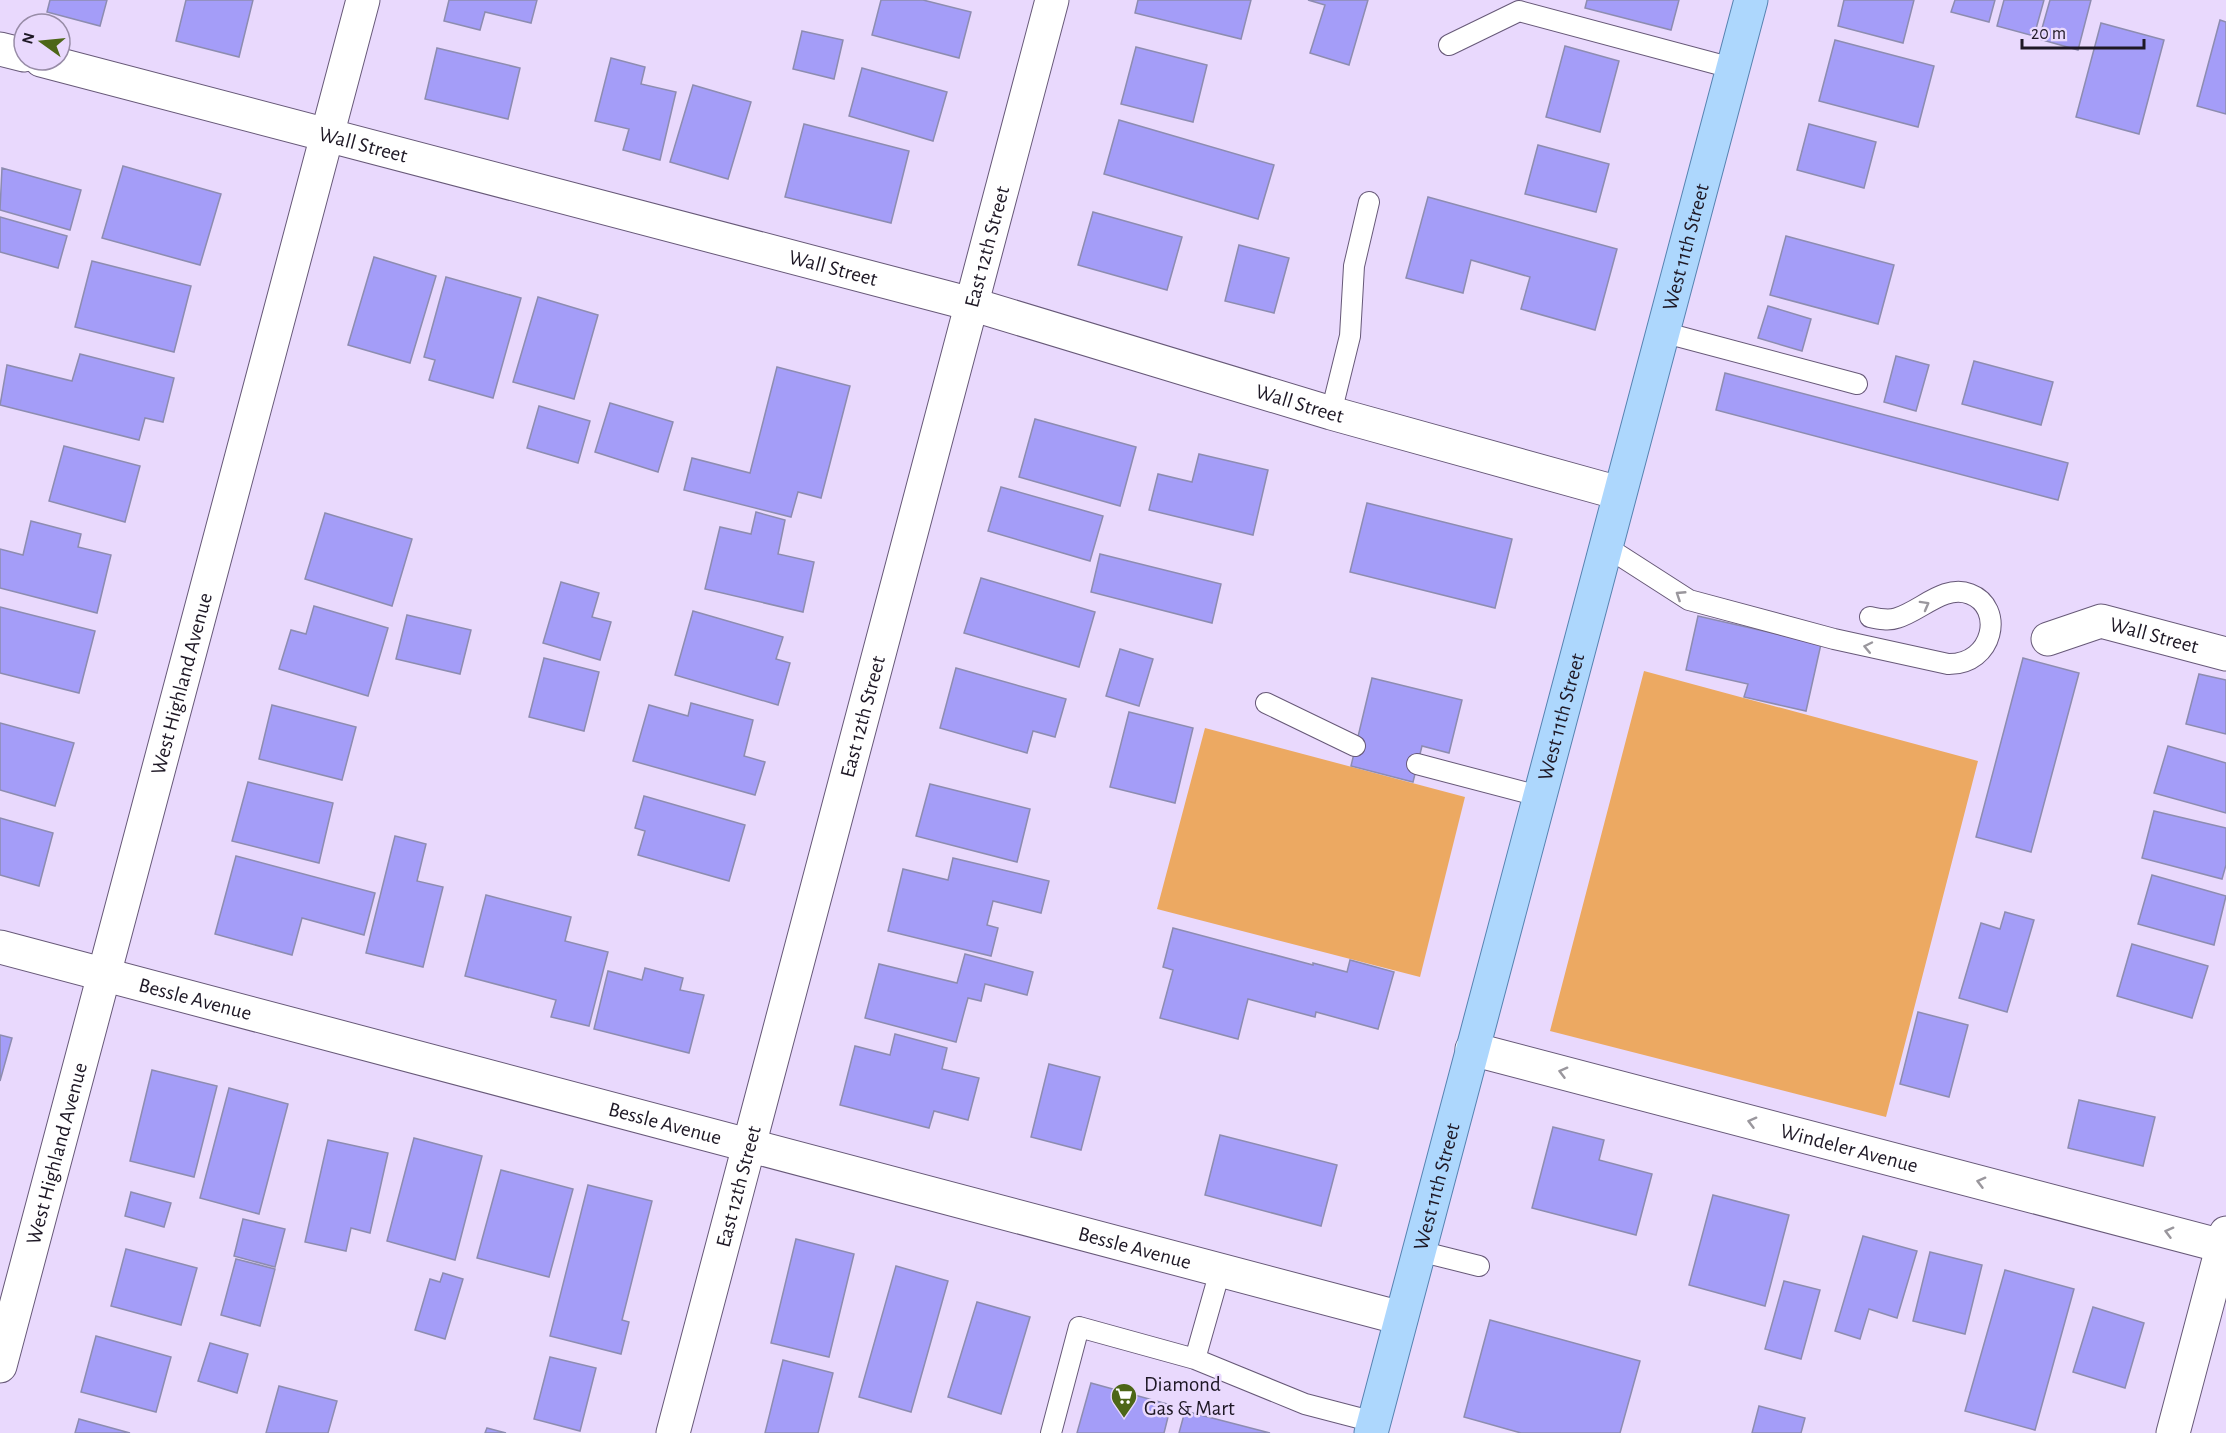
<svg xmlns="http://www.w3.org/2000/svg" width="2226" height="1433" font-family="'Alegreya Sans',sans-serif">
	<rect width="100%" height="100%" fill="#e9d9fd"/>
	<path fill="#eca962" d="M1644,671L1978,761L1886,1117L1550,1031Z
		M1205,728L1465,797L1420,977L1157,909Z"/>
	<path fill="#a49df8" stroke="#8d8cb0" stroke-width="1.5" d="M50,0H107L100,26L47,12Z
		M186,0H253L239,57L176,41Z
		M449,0H537L531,23L485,12L480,30L444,21Z
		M881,0H923L971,12L959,58L872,35Z
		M1138,0H1251L1241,39L1135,13Z
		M1308,0H1368L1349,65L1310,53L1325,5Z
		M1587,0H1679L1671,30L1585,8Z
		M1844,0H1914L1903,43L1838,26Z
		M1955,0H1995L1989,22L1951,12Z
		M2004,0H2044L2034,36L1997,26Z
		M2050,0H2091L2078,50L2039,39Z
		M2220,20L2226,22V114L2197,106Z
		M2101,23L2164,40L2139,134L2076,117Z
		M802,31L843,40L834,79L793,69Z
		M1835,40L1934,66L1918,127L1819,101Z
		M1565,46L1619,61L1600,132L1546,117Z
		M1136,47L1207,65L1193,122L1121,104Z
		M437,48L520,68L508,119L425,99Z
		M611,58L645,67L641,84L676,92L660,160L623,150L629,129L595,121Z
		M862,68L947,92L933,141L849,116Z
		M693,85L751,102L728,179L670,162Z
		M1119,120L1274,165L1258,219L1104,174Z
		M804,124L909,151L891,223L785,197Z
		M1809,124L1876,142L1864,188L1797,170Z
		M1538,145L1609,164L1596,212L1525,194Z
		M123,166L221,194L200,265L102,238Z
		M2,168L81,190L70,230L0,210Z
		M1428,197L1617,249L1595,330L1521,309L1530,277L1471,260L1463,293L1406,278Z
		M1093,212L1182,237L1167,290L1078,265Z
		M0,217L67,236L58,268L0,252Z
		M1786,236L1894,265L1878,324L1770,295Z
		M1239,245L1289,258L1274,313L1225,301Z
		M374,257L436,276L410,363L348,345Z
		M92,261L191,286L174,352L75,327Z
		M446,277L521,298L493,398L429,380L435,360L424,357Z
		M538,297L598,315L574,399L513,382Z
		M1768,306L1811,319L1802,351L1758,338Z
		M80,354L174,378L163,422L145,418L139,440L0,405L7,365L72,381Z
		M1896,356L1929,365L1916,411L1884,402Z
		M1974,361L2053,382L2041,425L1962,404Z
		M777,367L850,386L821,498L798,492L791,517L684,490L692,458L750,473Z
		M1725,373L2068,463L2058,500L1716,410Z
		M610,403L673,422L658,472L595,452Z
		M539,406L590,421L578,463L527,448Z
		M1035,419L1136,447L1120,506L1019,477Z
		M64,446L140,466L125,522L49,501Z
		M1199,454L1268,470L1253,535L1149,510L1158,474L1192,482Z
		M1001,487L1103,516L1090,561L988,531Z
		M1367,503L1512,539L1495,608L1350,572Z
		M756,512L785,520L778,554L814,562L803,612L705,589L720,527L751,534Z
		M325,513L412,539L392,606L305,579Z
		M31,521L81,534L78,547L111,555L97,613L0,588V549L23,555Z
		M1100,554L1221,584L1212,623L1091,592Z
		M981,578L1095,612L1079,667L964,633Z
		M561,582L599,593L592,617L611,622L600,660L543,643Z
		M314,606L388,628L368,696L279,669L291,630L306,634Z
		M0,607L95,631L79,693L0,673Z
		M693,611L783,637L776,659L790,663L778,705L675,675Z
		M407,615L471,630L460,674L396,659Z
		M1698,616L1821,644L1806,711L1744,697L1748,684L1686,670Z
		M1120,649L1153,659L1139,706L1106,696Z
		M544,658L599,672L584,731L529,717Z
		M2023,658L2079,673L2031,852L1976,837Z
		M956,668L1066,699L1055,737L1033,731L1027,753L940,728Z
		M2199,674L2226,680V734L2186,724Z
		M1372,678L1462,700L1449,753L1422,746L1413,782L1351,766Z
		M691,703L753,720L744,756L765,762L755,795L633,761L649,705L688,716Z
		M272,705L356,727L342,780L259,759Z
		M1129,712L1193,728L1175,803L1110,787Z
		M0,723L74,743L55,806L0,790Z
		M2168,746L2226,763V813L2154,793Z
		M248,782L333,803L319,863L232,841Z
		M930,784L1030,809L1017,862L916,836Z
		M644,796L745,825L729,881L638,855L645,831L635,828Z
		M2154,811L2226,828V865L2222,879L2142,858Z
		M0,818L53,833L39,886L0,875Z
		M395,836L426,844L417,881L443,887L423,967L366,953Z
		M236,856L375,893L364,935L302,918L292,955L215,934Z
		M953,858L1049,881L1041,913L993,901L987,925L998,928L991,956L888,931L903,869L948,880Z
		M2152,875L2226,896L2214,945L2138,924Z
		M486,895L571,917L565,941L608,952L589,1026L551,1017L556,1000L465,976Z
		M2005,912L2034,920L2007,1012L1959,998L1981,923L2000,929Z
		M1173,928L1313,965V963L1347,972L1350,960L1394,972L1378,1029L1316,1012L1315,1017L1248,999L1238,1039L1160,1018L1173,970L1163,967Z
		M2132,944L2208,966L2192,1018L2117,996Z
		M965,954L1033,972L1027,995L985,984L981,1001L968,998L956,1042L865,1018L879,964L957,983Z
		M645,968L683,978L680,990L704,995L689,1053L594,1029L608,971L642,980Z
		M1918,1012L1968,1025L1949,1097L1900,1084Z
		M895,1034L947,1048L942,1069L979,1078L968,1120L934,1111L929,1128L840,1105L855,1046L890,1055Z
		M0,1035L12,1038L0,1081Z
		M1049,1064L1100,1077L1081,1150L1031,1137Z
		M152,1070L217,1086L194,1177L130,1161Z
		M229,1088L288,1104L259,1214L200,1198Z
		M2079,1100L2155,1117L2143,1166L2068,1148Z
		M1553,1127L1604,1140L1599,1160L1652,1174L1636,1235L1532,1208Z
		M1220,1135L1337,1165L1321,1226L1205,1195Z
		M414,1138L482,1156L455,1260L387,1241Z
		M328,1140L388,1153L370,1233L351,1228L346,1251L305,1242Z
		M501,1170L573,1189L549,1277L477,1258Z
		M588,1185L652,1201L622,1320L629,1322L621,1354L550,1336Z
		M131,1192L171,1203L164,1227L125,1216Z
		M1713,1195L1789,1215L1765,1306L1689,1285Z
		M243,1219L285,1229L275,1267L234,1256Z
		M1863,1236L1917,1251L1897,1318L1869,1309L1860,1339L1835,1331Z
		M796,1239L854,1254L829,1357L771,1343Z
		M126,1249L197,1268L181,1325L111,1306Z
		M1930,1252L1982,1265L1965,1334L1913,1321Z
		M236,1259L275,1269L260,1326L221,1315Z
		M896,1266L948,1281L911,1412L859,1397Z
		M2005,1270L2074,1289L2035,1430L1965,1411Z
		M443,1273L463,1279L445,1339L415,1330L430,1279L440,1282Z
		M1784,1281L1820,1290L1801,1359L1765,1349Z
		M977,1302L1030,1317L1001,1414L948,1397Z
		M2093,1307L2144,1323L2125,1388L2073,1372Z
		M1490,1320L1640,1361L1620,1433H1521L1464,1417Z
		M96,1336L171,1357L156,1412L81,1392Z
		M210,1343L248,1354L237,1393L198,1381Z
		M550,1357L596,1368L580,1431L534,1419Z
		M783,1360L833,1373L818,1433H765Z
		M1091,1383L1171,1405L1164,1433H1077Z
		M279,1386L337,1401L328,1433H266Z
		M1759,1406L1805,1418L1801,1433H1752Z
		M1185,1411L1270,1433H1179Z
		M79,1419L130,1433H75Z
		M487,1428L506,1433H485Z"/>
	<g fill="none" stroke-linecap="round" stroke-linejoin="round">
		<g stroke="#675978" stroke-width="22">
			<path id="lane" d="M1449,45L1519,11L1732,68
				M1662,332L1857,384
				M1331,413L1350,336L1354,266L1369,202
				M1605,546L1689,600L1834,639L1948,664C1994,665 2005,607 1970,594C1944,584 1921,611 1897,618C1889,621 1879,619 1870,617
				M1266,703L1355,746
				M1417,764L1539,796
				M1419,1251L1479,1266
				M1220,1271L1195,1359L1305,1404L1374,1422
				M1051,1433L1079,1327L1195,1359"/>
		</g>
		<g stroke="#675978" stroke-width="35">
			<g id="street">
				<path d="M0,49L24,55"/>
				<path id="s1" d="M41,60L971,304L1331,413L1619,493"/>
				<path id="s2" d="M2048,639L2101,621L2226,654"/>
				<path id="s3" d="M0,947L1401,1318"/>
				<path id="s4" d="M1472,1049L2226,1247"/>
				<path id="s5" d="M0,1366L363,0"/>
				<path id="s6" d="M673,1433L1052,0"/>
			</g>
		</g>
		<g stroke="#675978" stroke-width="35">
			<path id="secondary" d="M2173,1433L2226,1233"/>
		</g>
		<g stroke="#5783b0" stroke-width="35">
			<g id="primary">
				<path id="s7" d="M1371,1433L1751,0"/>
			</g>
		</g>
		<use href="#lane" stroke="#fff" stroke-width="20"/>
		<use href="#street" stroke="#fff" stroke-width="33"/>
		<use href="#secondary" stroke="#fff" stroke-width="33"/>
		<use href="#primary" stroke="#add7fd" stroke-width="33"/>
	</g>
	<defs><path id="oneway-chevron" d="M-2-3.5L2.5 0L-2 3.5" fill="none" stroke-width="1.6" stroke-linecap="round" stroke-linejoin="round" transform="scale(1.5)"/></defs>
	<g stroke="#9a979d">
		<use href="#oneway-chevron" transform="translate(1680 595) rotate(-147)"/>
		<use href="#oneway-chevron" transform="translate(1925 605) rotate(-29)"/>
		<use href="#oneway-chevron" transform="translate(1868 647) rotate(-168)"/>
		<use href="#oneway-chevron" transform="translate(1563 1072) rotate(-165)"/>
		<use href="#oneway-chevron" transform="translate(1752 1122) rotate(-165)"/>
		<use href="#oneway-chevron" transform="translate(1981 1182) rotate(-165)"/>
		<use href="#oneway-chevron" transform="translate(2169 1232) rotate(-165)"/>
	</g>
	<defs>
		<g id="supermarket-pin" transform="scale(1.35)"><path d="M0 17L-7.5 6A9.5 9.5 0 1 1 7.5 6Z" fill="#4d6617" stroke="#e9d9fd"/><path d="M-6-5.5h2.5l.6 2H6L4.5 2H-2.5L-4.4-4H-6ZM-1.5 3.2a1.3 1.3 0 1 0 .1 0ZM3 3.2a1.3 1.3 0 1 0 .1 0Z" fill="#fff"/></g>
	</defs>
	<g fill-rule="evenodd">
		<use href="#supermarket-pin" x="1124" y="1396"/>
	</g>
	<g text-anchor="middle" stroke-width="5" stroke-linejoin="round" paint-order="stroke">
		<g font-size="21" fill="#1e1825" stroke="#e9d9fd">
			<text dy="7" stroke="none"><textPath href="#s1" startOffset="333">Wall Street</textPath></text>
			<text dy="7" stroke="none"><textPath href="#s6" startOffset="1227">East 12th Street</textPath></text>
			<text dy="7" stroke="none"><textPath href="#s7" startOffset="1227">West 11th Street</textPath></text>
			<text dy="7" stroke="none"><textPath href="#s1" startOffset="819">Wall Street</textPath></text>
			<text dy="7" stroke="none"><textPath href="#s1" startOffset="1305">Wall Street</textPath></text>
			<text dy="7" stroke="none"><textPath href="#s2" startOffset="111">Wall Street</textPath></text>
			<text dy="7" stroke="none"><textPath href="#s5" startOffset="706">West Highland Avenue</textPath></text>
			<text dy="7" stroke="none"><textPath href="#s7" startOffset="741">West 11th Street</textPath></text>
			<text dy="7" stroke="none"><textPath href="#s6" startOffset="741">East 12th Street</textPath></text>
			<text dy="7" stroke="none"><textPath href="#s3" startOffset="202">Bessle Avenue</textPath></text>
			<text dy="7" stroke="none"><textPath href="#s3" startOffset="688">Bessle Avenue</textPath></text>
			<text dy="7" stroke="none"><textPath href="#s4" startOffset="390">Windeler Avenue</textPath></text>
			<text dy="7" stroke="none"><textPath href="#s5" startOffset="220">West Highland Avenue</textPath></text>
			<text dy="7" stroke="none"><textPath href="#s7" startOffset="255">West 11th Street</textPath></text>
			<text dy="7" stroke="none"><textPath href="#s6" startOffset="255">East 12th Street</textPath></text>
			<text dy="7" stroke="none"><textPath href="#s3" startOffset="1174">Bessle Avenue</textPath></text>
		</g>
		<g font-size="21" fill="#1e1825" stroke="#e9d9fd" text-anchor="start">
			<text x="1144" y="1391">Diamond<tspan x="1144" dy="24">Gas &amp; Mart</tspan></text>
		</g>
	</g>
	<g transform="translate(42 42) rotate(285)"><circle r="28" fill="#e9d9fd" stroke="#988ca7" stroke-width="1.5"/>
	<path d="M0-4.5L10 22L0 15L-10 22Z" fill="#4d6617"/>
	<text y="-9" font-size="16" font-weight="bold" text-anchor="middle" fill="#1e1825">N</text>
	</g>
	<path d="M2022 39v9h122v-9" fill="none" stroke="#1e1825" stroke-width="3"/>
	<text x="2031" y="39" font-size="18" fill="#1e1825" stroke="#e9d9fd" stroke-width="4.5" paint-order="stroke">20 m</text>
</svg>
